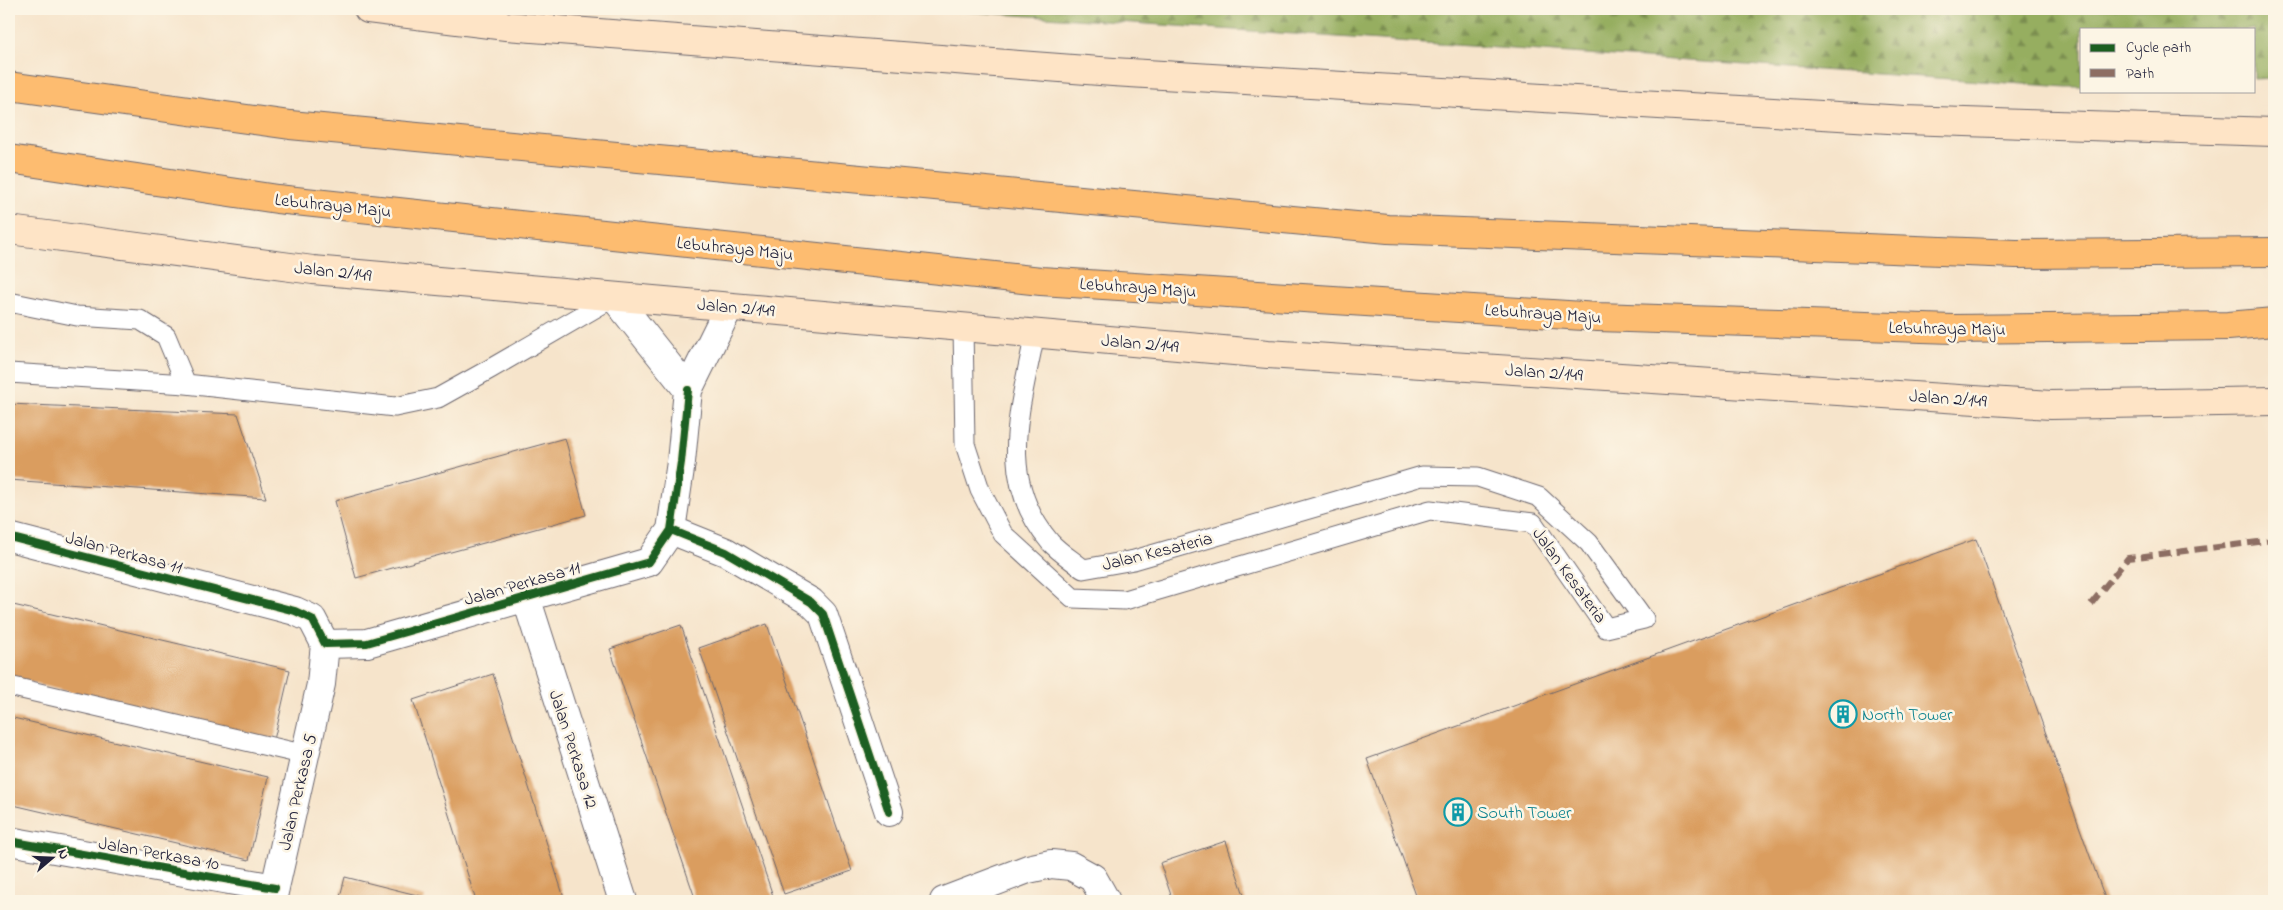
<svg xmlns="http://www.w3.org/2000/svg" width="2283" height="910" font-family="'Indie Flower',sans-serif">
	<defs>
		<pattern id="forest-firs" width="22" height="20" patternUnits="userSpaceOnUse" patternTransform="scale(1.25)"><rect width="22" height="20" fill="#96ae60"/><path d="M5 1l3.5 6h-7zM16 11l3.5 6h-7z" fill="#7a8d50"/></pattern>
	</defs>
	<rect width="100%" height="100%" fill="#fcf5e5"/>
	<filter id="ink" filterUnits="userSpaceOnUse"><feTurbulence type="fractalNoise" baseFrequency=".02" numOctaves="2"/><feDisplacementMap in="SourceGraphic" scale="10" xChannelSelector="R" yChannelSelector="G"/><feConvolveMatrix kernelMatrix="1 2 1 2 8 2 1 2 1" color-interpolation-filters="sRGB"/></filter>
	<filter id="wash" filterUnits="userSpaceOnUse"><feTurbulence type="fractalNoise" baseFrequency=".0096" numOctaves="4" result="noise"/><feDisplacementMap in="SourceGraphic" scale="20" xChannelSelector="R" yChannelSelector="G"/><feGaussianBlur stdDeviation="1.12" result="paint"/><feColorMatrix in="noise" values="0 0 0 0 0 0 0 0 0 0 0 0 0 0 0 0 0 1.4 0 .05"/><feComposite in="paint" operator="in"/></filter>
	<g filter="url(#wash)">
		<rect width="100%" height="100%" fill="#f6e4cb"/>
		<path fill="url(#forest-firs)" stroke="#5c684e" d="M928,9H2274V78L2254,79V29H2082V87H2067Z"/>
		<g id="blocks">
			<path fill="#da9d5f" d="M9,404L238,414L266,498L9,480Z
				M565,438L586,515L356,578L335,501Z
				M1976,539L2106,901H1418L1367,759Z
				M9,604L290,670L274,740L9,678Z
				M767,624L852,871L784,894L699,648Z
				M681,625L773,896L758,901H696L610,649Z
				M493,674L565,901H476L413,700Z
				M9,717L268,777L249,860L9,804Z
				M1226,841L1246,901H1173L1160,863Z
				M345,877L425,897L424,901H339Z"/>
		</g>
	</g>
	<g filter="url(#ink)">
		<use href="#blocks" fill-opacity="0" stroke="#6c666d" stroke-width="1"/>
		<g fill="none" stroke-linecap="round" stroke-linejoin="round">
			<g stroke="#6c666d" stroke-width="21">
				<path id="service" d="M9,302L77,316L140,320L166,336L186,384L395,407L438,398L490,369L614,297
					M963,327L965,444L980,490L1003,534L1073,598L1125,600L1430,510L1533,523L1606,628L1644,619L1589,543L1539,497L1478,477L1422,476L1134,560L1083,569C1072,560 1059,552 1050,542C995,477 1021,408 1035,333
					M9,373L186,384
					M9,686L306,755"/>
			</g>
			<g stroke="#6c666d" stroke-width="30">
				<path id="minor" d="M614,297L688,390L729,307
					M671,530L726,552L811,602L823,614L889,812
					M9,537L295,611L312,619L325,644L367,643L649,562L671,530L681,462L688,390
					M526,597L623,901
					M9,841L275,888
					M272,901L321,684L325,644
					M944,901L1028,869L1051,864L1071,866L1093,878L1106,901"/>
			</g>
			<g stroke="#6c666d" stroke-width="30">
				<path id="secondary" d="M368,9L506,26L1113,72L1905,120L2274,132
					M9,230L313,270L1268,354L2051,405L2274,401"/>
			</g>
			<g stroke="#6c666d" stroke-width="30">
				<path id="motorway" d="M9,86L290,125L1388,229L2016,254L2274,252
					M9,159L277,199L1041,281L1598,317L1953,329L2228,326L2274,322"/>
			</g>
			<use href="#service" stroke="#fff" stroke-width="19"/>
			<use href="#minor" stroke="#fff" stroke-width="28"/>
			<use href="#secondary" stroke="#fee4c6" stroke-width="28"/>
			<use href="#motorway" stroke="#fdbc70" stroke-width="28"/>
			<path stroke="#8d6e63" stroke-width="6" stroke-dasharray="12 6" stroke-linecap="butt" d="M2091,604L2128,558L2274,540"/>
			<g stroke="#fcf5e5" stroke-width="11">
				<path id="cycleway" d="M671,530L726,552L811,602L823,614L889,812
					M9,537L295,611L312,619L325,644L367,643L649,562L671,530L681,462L688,390
					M9,841L275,888"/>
			</g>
			<use href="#cycleway" stroke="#1b5e20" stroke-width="8"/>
		</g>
	</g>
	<defs>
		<g id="building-ring" transform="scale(1.4375)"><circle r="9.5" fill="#fcf5e5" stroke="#0f9aa8" stroke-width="1.5"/><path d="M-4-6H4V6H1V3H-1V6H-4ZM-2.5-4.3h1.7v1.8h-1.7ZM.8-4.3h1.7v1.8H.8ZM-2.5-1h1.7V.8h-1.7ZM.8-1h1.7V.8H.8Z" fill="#0f9aa8"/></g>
	</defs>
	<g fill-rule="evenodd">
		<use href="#building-ring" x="1843" y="714"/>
		<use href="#building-ring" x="1458" y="812"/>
	</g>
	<g text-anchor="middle" stroke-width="5" stroke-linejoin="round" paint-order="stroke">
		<g font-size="18" fill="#22223b" stroke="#fcf5e5">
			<text transform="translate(333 205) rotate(6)" y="6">Lebuhraya Maju</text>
			<text transform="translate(735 248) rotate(6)" y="6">Lebuhraya Maju</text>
			<text transform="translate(333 271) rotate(6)" y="6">Jalan 2/149</text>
			<text transform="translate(1138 287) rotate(4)" y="6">Lebuhraya Maju</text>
			<text transform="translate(736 307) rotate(5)" y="6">Jalan 2/149</text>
			<text transform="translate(1543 313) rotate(4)" y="6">Lebuhraya Maju</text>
			<text transform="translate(1947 328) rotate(1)" y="6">Lebuhraya Maju</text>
			<text transform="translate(1140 343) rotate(5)" y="6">Jalan 2/149</text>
			<text transform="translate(1544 372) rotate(4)" y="6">Jalan 2/149</text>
			<text transform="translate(1948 398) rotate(4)" y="6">Jalan 2/149</text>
			<text transform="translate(1157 551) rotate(-14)" y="6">Jalan Kesateria</text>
			<text transform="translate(124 552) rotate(15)" y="6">Jalan Perkasa 11</text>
			<text transform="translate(1570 575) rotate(54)" y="6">Jalan Kesateria</text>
			<text transform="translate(522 583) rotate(-16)" y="6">Jalan Perkasa 11</text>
			<text transform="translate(574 749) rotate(72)" y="6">Jalan Perkasa 12</text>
			<text transform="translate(297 792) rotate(-77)" y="6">Jalan Perkasa 5</text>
			<text transform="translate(159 853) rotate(10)" y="6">Jalan Perkasa 10</text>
		</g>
		<g font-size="18" fill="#0d838f" stroke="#fcf5e5" text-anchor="start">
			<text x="1862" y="720">North Tower</text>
			<text x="1477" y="818">South Tower</text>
		</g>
	</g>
	<rect width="2283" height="910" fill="none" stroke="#fcf5e5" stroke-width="30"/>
	<rect x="2080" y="28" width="175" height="65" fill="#fcf5e5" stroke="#a5a1a1"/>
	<rect x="2090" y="44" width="25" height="8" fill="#1b5e20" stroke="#a5a1a1"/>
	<text x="2126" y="52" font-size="15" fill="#22223b">Cycle path</text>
	<rect x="2090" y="69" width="25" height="8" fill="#8d6e63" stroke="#a5a1a1"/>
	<text x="2126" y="78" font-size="15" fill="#22223b">Path</text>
	<g transform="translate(52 858) rotate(71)" stroke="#fcf5e5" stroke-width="4" paint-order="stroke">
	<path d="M0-4L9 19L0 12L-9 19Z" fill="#22223b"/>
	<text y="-8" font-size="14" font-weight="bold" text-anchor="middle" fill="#22223b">N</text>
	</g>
</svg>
